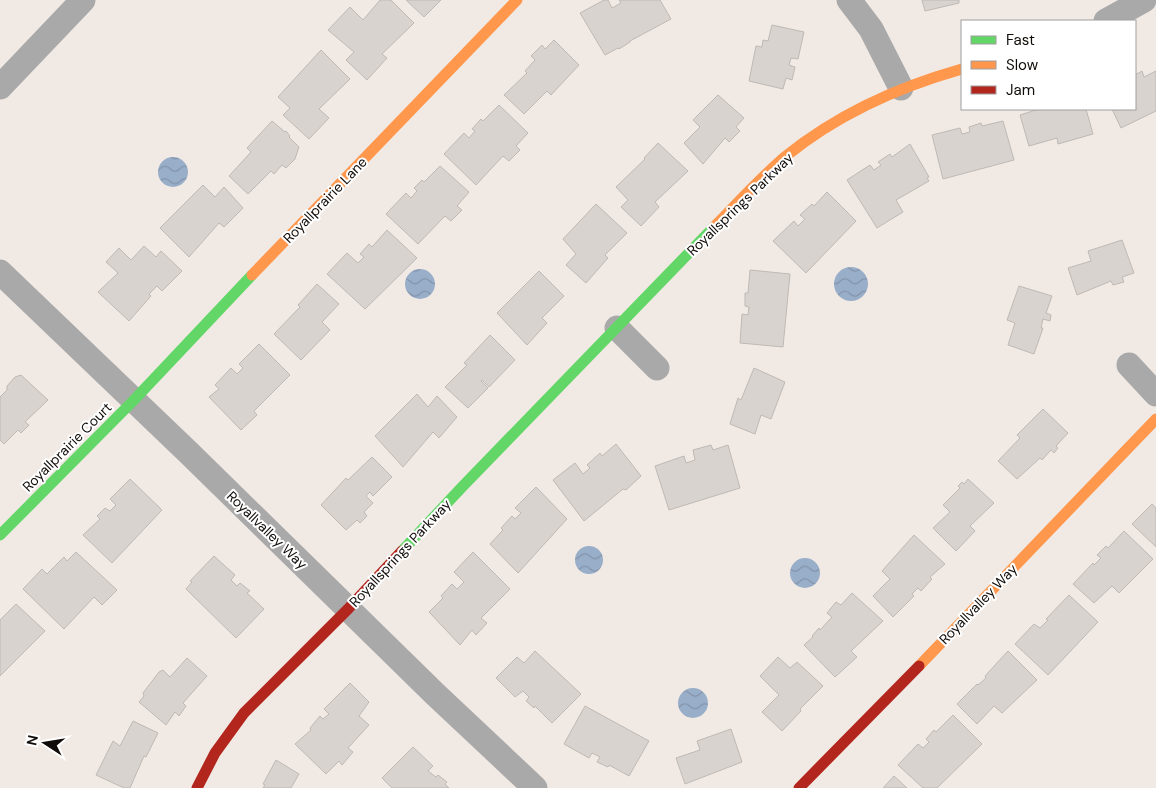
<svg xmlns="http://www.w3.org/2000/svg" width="1156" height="788" font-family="'DM Sans',sans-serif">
	<defs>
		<pattern id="water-waves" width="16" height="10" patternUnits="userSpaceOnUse" patternTransform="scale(1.25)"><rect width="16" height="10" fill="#99aec9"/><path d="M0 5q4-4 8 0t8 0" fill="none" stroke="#8394ab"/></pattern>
	</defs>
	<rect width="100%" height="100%" fill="#f1eae4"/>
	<path fill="url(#water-waves)" d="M158 172a15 15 0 1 1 30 0a15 15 0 1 1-30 0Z
		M834 284a17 17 0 1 1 34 0a17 17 0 1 1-34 0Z
		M405 284a15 15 0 1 1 30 0a15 15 0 1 1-30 0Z
		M575 560a14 14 0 1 1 28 0a14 14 0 1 1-28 0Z
		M790 573a15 15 0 1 1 30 0a15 15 0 1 1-30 0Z
		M678 703a15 15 0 1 1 30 0a15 15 0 1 1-30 0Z"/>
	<path fill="#d9d3cf" stroke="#beb9b5" d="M380,0H391L414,23L382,54L387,58L367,80L346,60L354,52L328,30L350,7L363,20Z
		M406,0H441L424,17Z
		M604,0H608L612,8L621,3L619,0H660L671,19L630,41V42L619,49L618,48L605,55L580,13Z
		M922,0H959V3L925,11Z
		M772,25L804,32L798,59L791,58L789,65L795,67L792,80L786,78L783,89L749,81L756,46L762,47L763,40L768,41Z
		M554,40L579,65L551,95L547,91L524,114L504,95L527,73L525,71L535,60L531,56L542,45L545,49Z
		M321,50L350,79L319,109L329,118L309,139L283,115L290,108L278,97Z
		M1142,71L1144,77L1156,71V111L1121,128L1112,109H1135V75Z
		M718,95L744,118L736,127L740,131L729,142L725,138L703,164L684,143L700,127L693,120Z
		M499,105L528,133L516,146L520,150L509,161L503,156L476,185L444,154L464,133L469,138L475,131L472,129L481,119L483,121Z
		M1039,109H1086L1093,134L1058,144L1057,138L1029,146L1020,115Z
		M272,121L285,132L286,131L290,136L289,137L299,147L295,159L286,168L282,165L274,174L271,171L248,194L229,176L251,152L247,148Z
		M1003,121L1014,160L943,179L932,135L960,128L962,134L970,132L969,127L981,123L982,126Z
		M658,143L688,171L655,202L659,207L641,226L621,207L628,200L616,187L645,159L644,158Z
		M910,144L929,177L927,178L929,181L896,200L903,212L877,228L847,180L870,165L874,170L881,165L878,162L890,154L892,157Z
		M440,166L469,192L457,206L462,210L451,221L445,216L418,244L386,214L406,193L411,198L417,191L414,188L422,180L424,182Z
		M203,185L215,197L224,187L243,208L224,227L219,223L189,257L160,228Z
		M827,192L856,221L806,273L773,241L794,221L798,226L805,219L800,215L812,204L814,206Z
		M596,204L627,233L605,255L608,258L586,283L566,265L576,254L563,239Z
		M387,230L417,258L365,309L327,274L347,253L358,263L364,257L360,254L369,244L372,247Z
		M1122,240L1134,273L1122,277L1124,282L1113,285L1111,281L1077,295L1068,268L1091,261L1088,251Z
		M144,246L156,257L161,251L182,271L162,291L157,286L149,294L151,296L129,321L98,292L118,273L106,262L119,248L131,260Z
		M750,270L790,274L783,347L740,343L742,314L748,315L749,307L745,306V293H748Z
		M539,271L564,296L542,318L547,323L527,345L497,313Z
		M317,284L339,304L322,322L330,330L301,360L274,334L300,307L298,305Z
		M1019,286L1052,296L1046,313L1051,315L1050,321L1043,319L1041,328H1043L1034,354L1008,345L1015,323L1007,320Z
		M490,335L515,360L489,387L482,380L481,381L488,388L468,408L445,387L467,365L464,363Z
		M259,344L290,375L254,411L257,415L241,430L209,397L219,389L215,385L231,368L237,374L243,368L239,364Z
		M754,368L785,382L771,419L761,415L755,434L730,424L738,398L741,400Z
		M21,375L48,400L25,422L29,425L21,433L18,430L4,444L0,440V397L7,390V386L15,377Z
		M417,394L428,407L437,396L457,417L439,438L433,432L403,467L375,436Z
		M1043,409L1068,433L1056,446L1058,448L1054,453L1051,450L1042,460L1040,458L1017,479L998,461L1020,438L1017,435Z
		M616,444L641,476L626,490L623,489L584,521L553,480L575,463L583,474L590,468L587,465L600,453L602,456Z
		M711,445L713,450L728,445L740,488L669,510L655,466L684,456L686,463L695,460L693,450Z
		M372,457L392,477L373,496L370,492L366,496L373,503L364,512L367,516L360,523L357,520L346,530L321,505L346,478L348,480Z
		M130,479L162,510L112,563L83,535L100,519L97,516L105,508L110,511L116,505L110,499Z
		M968,479L994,503L970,526L975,531L956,551L933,528L950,512L943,505L960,488L958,486L962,482L964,484Z
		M536,487L567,519L518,573L490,544L503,530L501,528L512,516L515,519L521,513L515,508Z
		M1152,504L1156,508V547L1132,524Z
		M1124,531L1153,559L1119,593L1112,586L1094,603L1073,584L1093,563L1094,565L1101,558L1097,555L1106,546L1108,548Z
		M914,535L945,564L930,577L932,579L921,591L918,588L912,594L914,596L893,617L873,596L890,579L882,571Z
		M76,552L117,590L102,605L94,597L64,629L23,589L42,569L47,574L64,557L67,561Z
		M473,552L510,589L481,618L487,623L476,635L472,630L460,645L429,612L443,598L441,596L452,584L457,589L464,582L454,572Z
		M214,556L235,575L231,580L237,586L240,583L250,591L247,593L264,609L236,638L186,589L192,582L190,581Z
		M852,593L883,621L851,651L857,657L835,677L804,645L813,637L812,636L819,628L820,630L832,617L827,613L836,602L841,605Z
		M1069,595L1098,622L1048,675L1015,644L1034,624L1040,628L1048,620L1046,619Z
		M16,604L45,631L0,676V620Z
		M535,651L581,694L552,723L535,706L534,708L526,701L529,697L523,691L515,697L496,678L517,657L524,663Z
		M1008,651L1037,680L1002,713L994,706L977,724L957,704L977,684L978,685L986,678L985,676Z
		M778,657L790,668L797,662L823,686L800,709L801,711L782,731L762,712L779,695L760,676Z
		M187,658L207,676L183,703L186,706L179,716L175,712L166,725L139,702L144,696L143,693L159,672L163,670L170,677Z
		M350,683L369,702L359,716L369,725L348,748L353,752L342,765L339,761L326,774L295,744L311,730L310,728L320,716L323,719L329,714L324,709Z
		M585,706L649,741L629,776L609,765L608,767L597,762L600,757L592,753L589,758L564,744Z
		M953,715L982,744L937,788H923L898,765L918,744L923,748L929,742L926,739L934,730L936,732Z
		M133,721L158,733L146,757L144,756L130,788H124L96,775L113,741L120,746Z
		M731,729L742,762L685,784L676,758L700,750L697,741Z
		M413,747L433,766L428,771L436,777L438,775L447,782L445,784L449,788H392L382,778Z
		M276,760L299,774L291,788H263L265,785L263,784Z
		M894,776L907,788H883Z"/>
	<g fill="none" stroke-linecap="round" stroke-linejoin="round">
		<path stroke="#aaa9aa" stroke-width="25" d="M849,0L871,29L901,88
			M1106,21L1144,0
			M0,87L83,0
			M0,272L190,454L435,694L535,788
			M617,328L657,368
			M1129,365L1156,394"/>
		<path stroke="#63d668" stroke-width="11" d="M0,535L133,401L252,275
			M402,551L463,486L713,228"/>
		<path stroke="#ff974d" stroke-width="11" d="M713,228C737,204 760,178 786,156C838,114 898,87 962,69
			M252,275L517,0
			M919,666L1156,419"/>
		<path stroke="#b3261e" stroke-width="11" d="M197,788L215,753L244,713L348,609L402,551
			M799,788L919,666"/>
	</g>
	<g text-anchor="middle" stroke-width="4" stroke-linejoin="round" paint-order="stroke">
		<g font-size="14" fill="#100c09" stroke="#fff">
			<text transform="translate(325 200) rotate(-46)" y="5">Royallprairie Lane</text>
			<text transform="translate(740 204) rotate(-44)" y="5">Royallsprings Parkway</text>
			<text transform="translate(67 447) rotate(-45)" y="5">Royallprairie Court</text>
			<text transform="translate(267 530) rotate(44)" y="5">Royallvalley Way</text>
			<text transform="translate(400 553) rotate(-47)" y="5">Royallsprings Parkway</text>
			<text transform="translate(978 604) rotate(-46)" y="5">Royallvalley Way</text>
		</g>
	</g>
	<rect x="961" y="20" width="175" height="90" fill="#ffffff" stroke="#9f9e9d"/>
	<rect x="971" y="36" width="25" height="8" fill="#63d668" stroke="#9f9e9d"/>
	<text x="1006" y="45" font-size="15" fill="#100c09">Fast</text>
	<rect x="971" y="61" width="25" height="8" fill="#ff974d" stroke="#9f9e9d"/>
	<text x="1006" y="70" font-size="15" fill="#100c09">Slow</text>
	<rect x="971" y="86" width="25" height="8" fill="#b3261e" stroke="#9f9e9d"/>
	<text x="1006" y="95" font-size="15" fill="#100c09">Jam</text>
	<g transform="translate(45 743) rotate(282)" stroke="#ffffff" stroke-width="4" paint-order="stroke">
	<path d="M0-4L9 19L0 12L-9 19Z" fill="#100c09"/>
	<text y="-8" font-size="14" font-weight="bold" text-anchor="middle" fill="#100c09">N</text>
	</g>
</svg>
